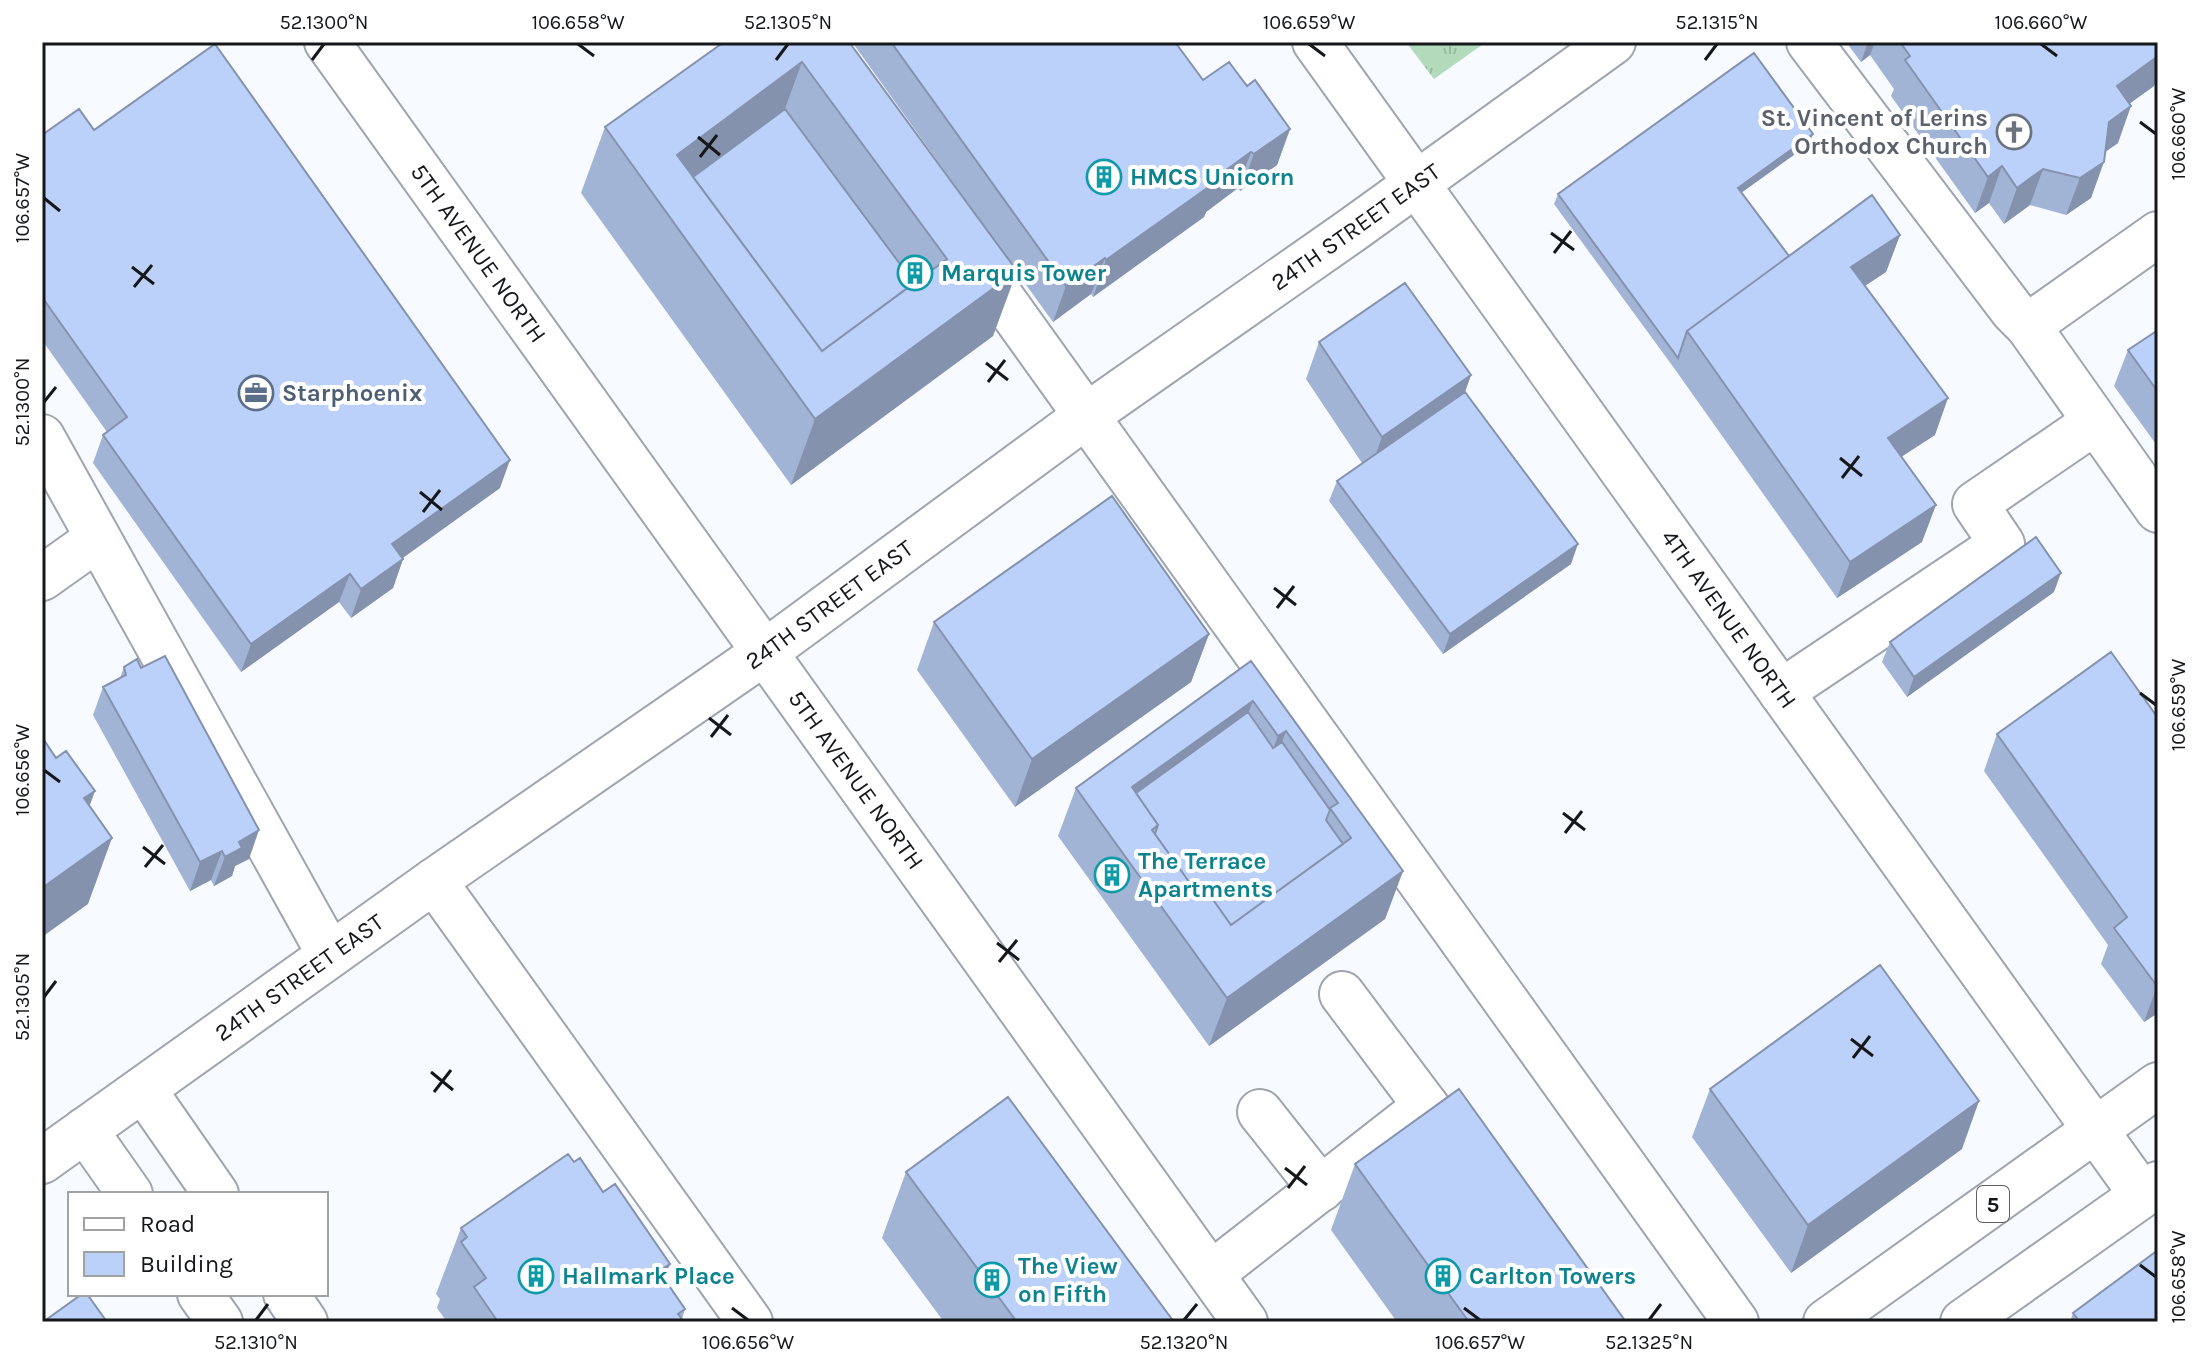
<svg xmlns="http://www.w3.org/2000/svg" width="2200" height="1364" font-family="Karla,sans-serif">
	<defs>
		<pattern id="park-tufts" width="24" height="20" patternUnits="userSpaceOnUse" patternTransform="scale(2)"><rect width="24" height="20" fill="#b2dbbb"/><path d="M3 7l-1-3M5 7V3M7 7l1-3M15 17l-1-3M17 17v-4M19 17l1-3" fill="none" stroke="#98bba0"/></pattern>
	</defs>
	<rect width="100%" height="100%" fill="#f7fafe"/>
	<path fill="url(#park-tufts)" d="M1406,42H1486L1434,79Z"/>
	<g fill="none" stroke-linecap="round" stroke-linejoin="round">
		<g stroke="#9fa5af" stroke-width="48">
			<g id="minor">
				<path id="s1" d="M327,42L1245,1322"/>
				<path d="M1809,42L2013,311L2028,326L2158,510"/>
				<path d="M971,255L1736,1322"/>
				<path d="M2028,326L2158,234"/>
				<path d="M42,437L330,955"/>
				<path d="M42,578L97,539"/>
				<path d="M1781,692L2002,544L1975,504L2095,422"/>
				<path d="M434,881L750,1322"/>
				<path d="M1342,994L1426,1106"/>
				<path d="M143,1089L216,1194"/>
				<path d="M1260,1112L1321,1189"/>
				<path d="M85,1130L130,1194"/>
				<path id="s2" d="M42,1161L434,881L765,652L1086,416L1352,230L1613,42"/>
				<path d="M1211,1274L1426,1106L1464,1158"/>
				<path d="M200,1294L220,1322"/>
				<path d="M286,1294L305,1322"/>
			</g>
		</g>
		<g stroke="#9fa5af" stroke-width="48">
			<g id="major">
				<path id="s3" d="M1315,42L2142,1195"/>
				<path d="M1826,1322L2158,1085"/>
				<path d="M1963,1322L2158,1184"/>
			</g>
		</g>
		<use href="#minor" stroke="#fff" stroke-width="44"/>
		<use href="#major" stroke="#fff" stroke-width="44"/>
	</g>
	<path fill="#a2b4d6" d="M849,42L995,241L852,42H1175L1203,80L1247,86L1290,129L1277,165L1240,191L1238,188L1206,212L1204,217L1093,297L1091,294L1053,322L1016,271L993,336L791,485L581,193L605,127Z
		M1846,42H2158L2154,86L2129,104L2118,143L2105,152L2091,198L2066,215L2030,205L2004,224L1989,203L1975,213L1891,96L1894,89L1870,55L1861,62Z
		M94,130L500,488L402,558L403,559L393,588L351,618L339,602L241,672L93,463L103,435L107,432L42,340V135Z
		M1809,144L1742,192L1789,256L1900,235L1886,272L1865,286L1935,435L1902,456L1922,542L1837,598L1674,368L1554,204L1558,194Z
		M2158,330V447L2114,386L2128,350Z
		M1319,342L1471,375L1465,392L1571,564L1443,654L1329,501L1337,481L1362,463L1306,379Z
		M2054,592L1907,697L1882,662L1890,642Z
		M934,622L1209,634L1191,682L1015,807L917,670Z
		M1251,661L1403,871L1385,919L1209,1046L1058,836L1076,788Z
		M124,667L141,668L249,859L235,866L232,876L214,886L211,880L190,891L93,715L103,687L120,678Z
		M2158,718V1013L2144,1022L2101,964L2108,945L1984,771L1997,734Z
		M1710,1089L1962,1149L1791,1273L1692,1137Z
		M1355,1164L1626,1322H1397L1331,1230Z
		M906,1172L1174,1322H944L882,1238Z
		M461,1228L665,1279L685,1309L682,1319L684,1322H447L437,1308L440,1299L436,1294Z
		M2073,1313L2158,1322H2070Z"/>
	<path fill="#8492ae" d="M1868,42H1875L1870,55L1861,62Z
		M2158,56V75L2154,86L2104,122L2117,86Z
		M802,62L778,128L667,210L677,155Z
		M2131,106L2118,143L2095,159L2109,122Z
		M1290,129L1277,165L1240,191L1254,154Z
		M1813,134L1809,144L1734,198L1738,188Z
		M1251,152L1238,188L1206,212L1204,217L1093,297L1106,260Z
		M2104,162L2091,198L2066,215L2080,178Z
		M2002,166L1989,203L1975,213L1988,177Z
		M2043,169L2030,205L2004,224L2017,188Z
		M1900,235L1886,272L1838,303L1851,267Z
		M1105,258L1091,294L1053,322L1066,286Z
		M1017,271L993,336L791,485L815,419Z
		M1471,375L1458,411L1369,473L1382,437Z
		M1948,398L1935,435L1875,474L1888,438Z
		M510,460L500,488L382,573L392,544Z
		M1936,505L1922,542L1837,598L1850,562Z
		M1578,544L1571,564L1443,654L1450,634Z
		M403,559L393,588L351,618L361,589Z
		M2061,573L2054,592L1907,697L1914,677Z
		M350,574L339,602L241,672L251,644Z
		M1209,634L1191,682L1015,807L1032,759Z
		M1253,701L1235,749L1140,817L1132,787Z
		M1286,731L1268,779L1260,784L1278,736Z
		M95,791L71,857L84,798Z
		M259,830L249,859L235,866L232,876L214,886L225,857L239,842Z
		M112,838L88,904L42,937V888Z
		M222,851L211,880L190,891L200,862Z
		M1403,871L1385,919L1209,1046L1227,998Z
		M2158,986V1013L2144,1022L2157,986Z
		M1979,1101L1962,1149L1791,1273L1808,1225Z
		M670,1264L649,1322L659,1271Z"/>
	<path fill="#bcd1f9" stroke="#8492ae" stroke-width="2" fill-rule="evenodd" d="M724,42H849L1017,271L815,419L605,127ZM802,62L947,259L822,351L677,155Z
		M891,42H1175L1203,80L1229,62L1247,86L1255,80L1290,129L1254,154L1251,152L1215,178L1217,181L1106,260L1105,258L1066,286Z
		M1900,42H2158V56L2117,86L2131,106L2109,122L2104,162L2080,178L2043,169L2017,188L2002,166L1988,177L1905,60L1910,56Z
		M215,44L510,460L392,544L403,559L361,589L350,574L251,644L103,435L127,417L42,297V135L79,109L94,130Z
		M1754,53L1813,134L1738,188L1789,256L1687,331L1678,358L1558,194Z
		M785,109L914,283L822,351L693,177Z
		M1872,195L1900,235L1851,267L1948,398L1888,438L1936,505L1850,562L1687,331Z
		M1405,283L1471,375L1382,437L1319,342Z
		M2158,330V392L2128,350Z
		M1465,392L1578,544L1450,634L1337,481Z
		M1112,496L1209,634L1032,759L934,622Z
		M2036,537L2061,573L1914,677L1890,642Z
		M2111,652L2158,718L2157,986L2114,928L2127,917L1997,734Z
		M165,656L259,830L239,842L242,848L225,857L222,851L200,862L103,687L126,675L124,667L137,659L141,668Z
		M1251,661L1403,871L1227,998L1076,788ZM1253,701L1278,736L1286,731L1338,803L1330,808L1351,838L1231,925L1209,894L1202,900L1152,830L1158,825L1132,787Z
		M1248,712L1273,748L1282,742L1330,810L1326,820L1343,844L1231,925L1209,894L1202,900L1155,834L1158,825L1136,793Z
		M42,737L56,758L66,751L95,791L84,798L112,838L42,888Z
		M1880,965L1979,1101L1808,1225L1710,1089Z
		M1459,1089L1626,1322H1469L1355,1164Z
		M1008,1097L1174,1322H1017L906,1172Z
		M568,1154L574,1162L580,1158L603,1192L615,1184L670,1264L659,1271L685,1309L678,1314L684,1322H498L474,1287L486,1278L461,1242L467,1237L461,1228Z
		M2158,1250V1322H2080L2073,1313Z
		M82,1294H87L107,1322H43Z"/>
	<path fill="none" stroke="#15171a" stroke-width="3" d="M578,44L594,56M1309,44L1325,56M2041,44L2057,56M312,60L324,44M776,60L788,44M1705,60L1717,44M2140,122L2156,134M698,137L720,155M700,157L717,135M44,198L60,211M1551,233L1574,250M1554,253L1571,231M132,267L154,284M134,287L152,265M986,363L1008,380M988,382L1005,360M44,402L56,387M1840,458L1862,476M1842,478L1859,456M420,492L442,510M423,512L440,490M1274,588L1296,605M1277,608L1294,586M2140,693L2156,705M709,718L731,735M711,737L728,715M44,770L60,782M1563,813L1585,830M1565,833L1582,811M143,847L165,864M145,867L163,845M997,943L1019,960M999,962L1017,940M44,997L56,981M1851,1039L1873,1056M1853,1058L1870,1036M431,1072L453,1090M434,1092L451,1070M1285,1168L1307,1185M1288,1188L1305,1166M2140,1265L2156,1277M732,1308L748,1320M1464,1308L1480,1320M256,1320L268,1304M1184,1320L1197,1304M1649,1320L1661,1304"/>
	<defs>
		<g id="church-ring" transform="scale(1.8)"><circle r="9.5" fill="#fff" stroke="#6b7280" stroke-width="1.5"/><path d="M-1.2-6h2.4v3.5h3.3v2.4h-3.3V6h-2.4V-.1h-3.3v-2.4h3.3Z" fill="#6b7280"/></g>
		<g id="building-ring" transform="scale(1.8)"><circle r="9.5" fill="#fff" stroke="#0f9aa8" stroke-width="1.5"/><path d="M-4-6H4V6H1V3H-1V6H-4ZM-2.5-4.3h1.7v1.8h-1.7ZM.8-4.3h1.7v1.8H.8ZM-2.5-1h1.7V.8h-1.7ZM.8-1h1.7V.8H.8Z" fill="#0f9aa8"/></g>
		<g id="office-ring" transform="scale(1.8)"><circle r="9.5" fill="#fff" stroke="#5c6f8a" stroke-width="1.5"/><path d="M-6-3h4V-5.5h4V-3h4V5H-6ZM-1-4.5V-3h2v-1.5ZM-6 0V1H6V0Z" fill="#5c6f8a"/></g>
	</defs>
	<g fill-rule="evenodd">
		<use href="#church-ring" x="2014" y="132"/>
		<use href="#building-ring" x="1104" y="177"/>
		<use href="#building-ring" x="915" y="273"/>
		<use href="#office-ring" x="256" y="393"/>
		<use href="#building-ring" x="1112" y="875"/>
		<use href="#building-ring" x="536" y="1276"/>
		<use href="#building-ring" x="1443" y="1276"/>
		<use href="#building-ring" x="992" y="1280"/>
	</g>
	<g text-anchor="middle" stroke-width="8" stroke-linejoin="round" paint-order="stroke">
		<rect fill="#fff" stroke="#5b5d5f" stroke-width="2" x="1977" y="1186" width="32" height="36" rx="6"/>
		<g font-size="22" font-weight="bold" fill="#15171a">
			<text x="1993" y="1212">5</text>
		</g>
		<g font-size="24" font-weight="bold" fill="#5b616d" stroke="#fff" text-anchor="end">
			<text x="1988" y="126">St. Vincent of Lerins<tspan x="1988" dy="28">Orthodox Church</tspan></text>
		</g>
		<g font-size="24" font-weight="bold" fill="#0d838f" stroke="#fff" text-anchor="start">
			<text x="1130" y="185">HMCS Unicorn</text>
			<text x="941" y="281">Marquis Tower</text>
			<text x="1138" y="869">The Terrace<tspan x="1138" dy="28">Apartments</tspan></text>
			<text x="1018" y="1274">The View<tspan x="1018" dy="28">on Fifth</tspan></text>
			<text x="562" y="1284">Hallmark Place</text>
			<text x="1469" y="1284">Carlton Towers</text>
		</g>
		<g font-size="24" fill="#15171a" stroke="#fff">
			<text dy="8" stroke="none"><textPath href="#s2" startOffset="1612">24TH STREET EAST</textPath></text>
			<text dy="8" stroke="none"><textPath href="#s1" startOffset="260">5TH AVENUE NORTH</textPath></text>
			<text dy="8" stroke="none"><textPath href="#s2" startOffset="964">24TH STREET EAST</textPath></text>
			<text dy="8" stroke="none"><textPath href="#s3" startOffset="710">4TH AVENUE NORTH</textPath></text>
			<text dy="8" stroke="none"><textPath href="#s1" startOffset="908">5TH AVENUE NORTH</textPath></text>
			<text dy="8" stroke="none"><textPath href="#s2" startOffset="316">24TH STREET EAST</textPath></text>
		</g>
		<g font-size="24" font-weight="bold" fill="#4e5e75" stroke="#fff" text-anchor="start">
			<text x="282" y="401">Starphoenix</text>
		</g>
	</g>
	<rect width="2200" height="1364" fill="none" stroke="#ffffff" stroke-width="88"/>
	<rect x="68" y="1192" width="260" height="104" fill="#ffffff" stroke="#a1a2a3" stroke-width="2"/>
	<rect x="84" y="1218" width="40" height="12" fill="#ffffff" stroke="#a1a2a3" stroke-width="2"/>
	<text x="140" y="1232" font-size="24" fill="#15171a">Road</text>
	<rect x="84" y="1252" width="40" height="24" fill="#bcd1f9" stroke="#a1a2a3" stroke-width="2"/>
	<text x="140" y="1272" font-size="24" fill="#15171a">Building</text>
	<rect x="44" y="44" width="2112" height="1276" fill="none" stroke="#15171a" stroke-width="3"/>
	<g font-size="20" text-anchor="middle" fill="#15171a">
		<text x="324" y="29">52.1300°N</text>
		<text x="578" y="29">106.658°W</text>
		<text x="788" y="29">52.1305°N</text>
		<text x="1309" y="29">106.659°W</text>
		<text x="1717" y="29">52.1315°N</text>
		<text x="2041" y="29">106.660°W</text>
		<text transform="translate(2178 134) rotate(-90)" y="7">106.660°W</text>
		<text transform="translate(22 198) rotate(-90)" y="7">106.657°W</text>
		<text transform="translate(22 402) rotate(-90)" y="7">52.1300°N</text>
		<text transform="translate(2178 705) rotate(-90)" y="7">106.659°W</text>
		<text transform="translate(22 770) rotate(-90)" y="7">106.656°W</text>
		<text transform="translate(22 997) rotate(-90)" y="7">52.1305°N</text>
		<text transform="translate(2178 1277) rotate(-90)" y="7">106.658°W</text>
		<text x="256" y="1349">52.1310°N</text>
		<text x="748" y="1349">106.656°W</text>
		<text x="1184" y="1349">52.1320°N</text>
		<text x="1480" y="1349">106.657°W</text>
		<text x="1649" y="1349">52.1325°N</text>
	</g>
</svg>
